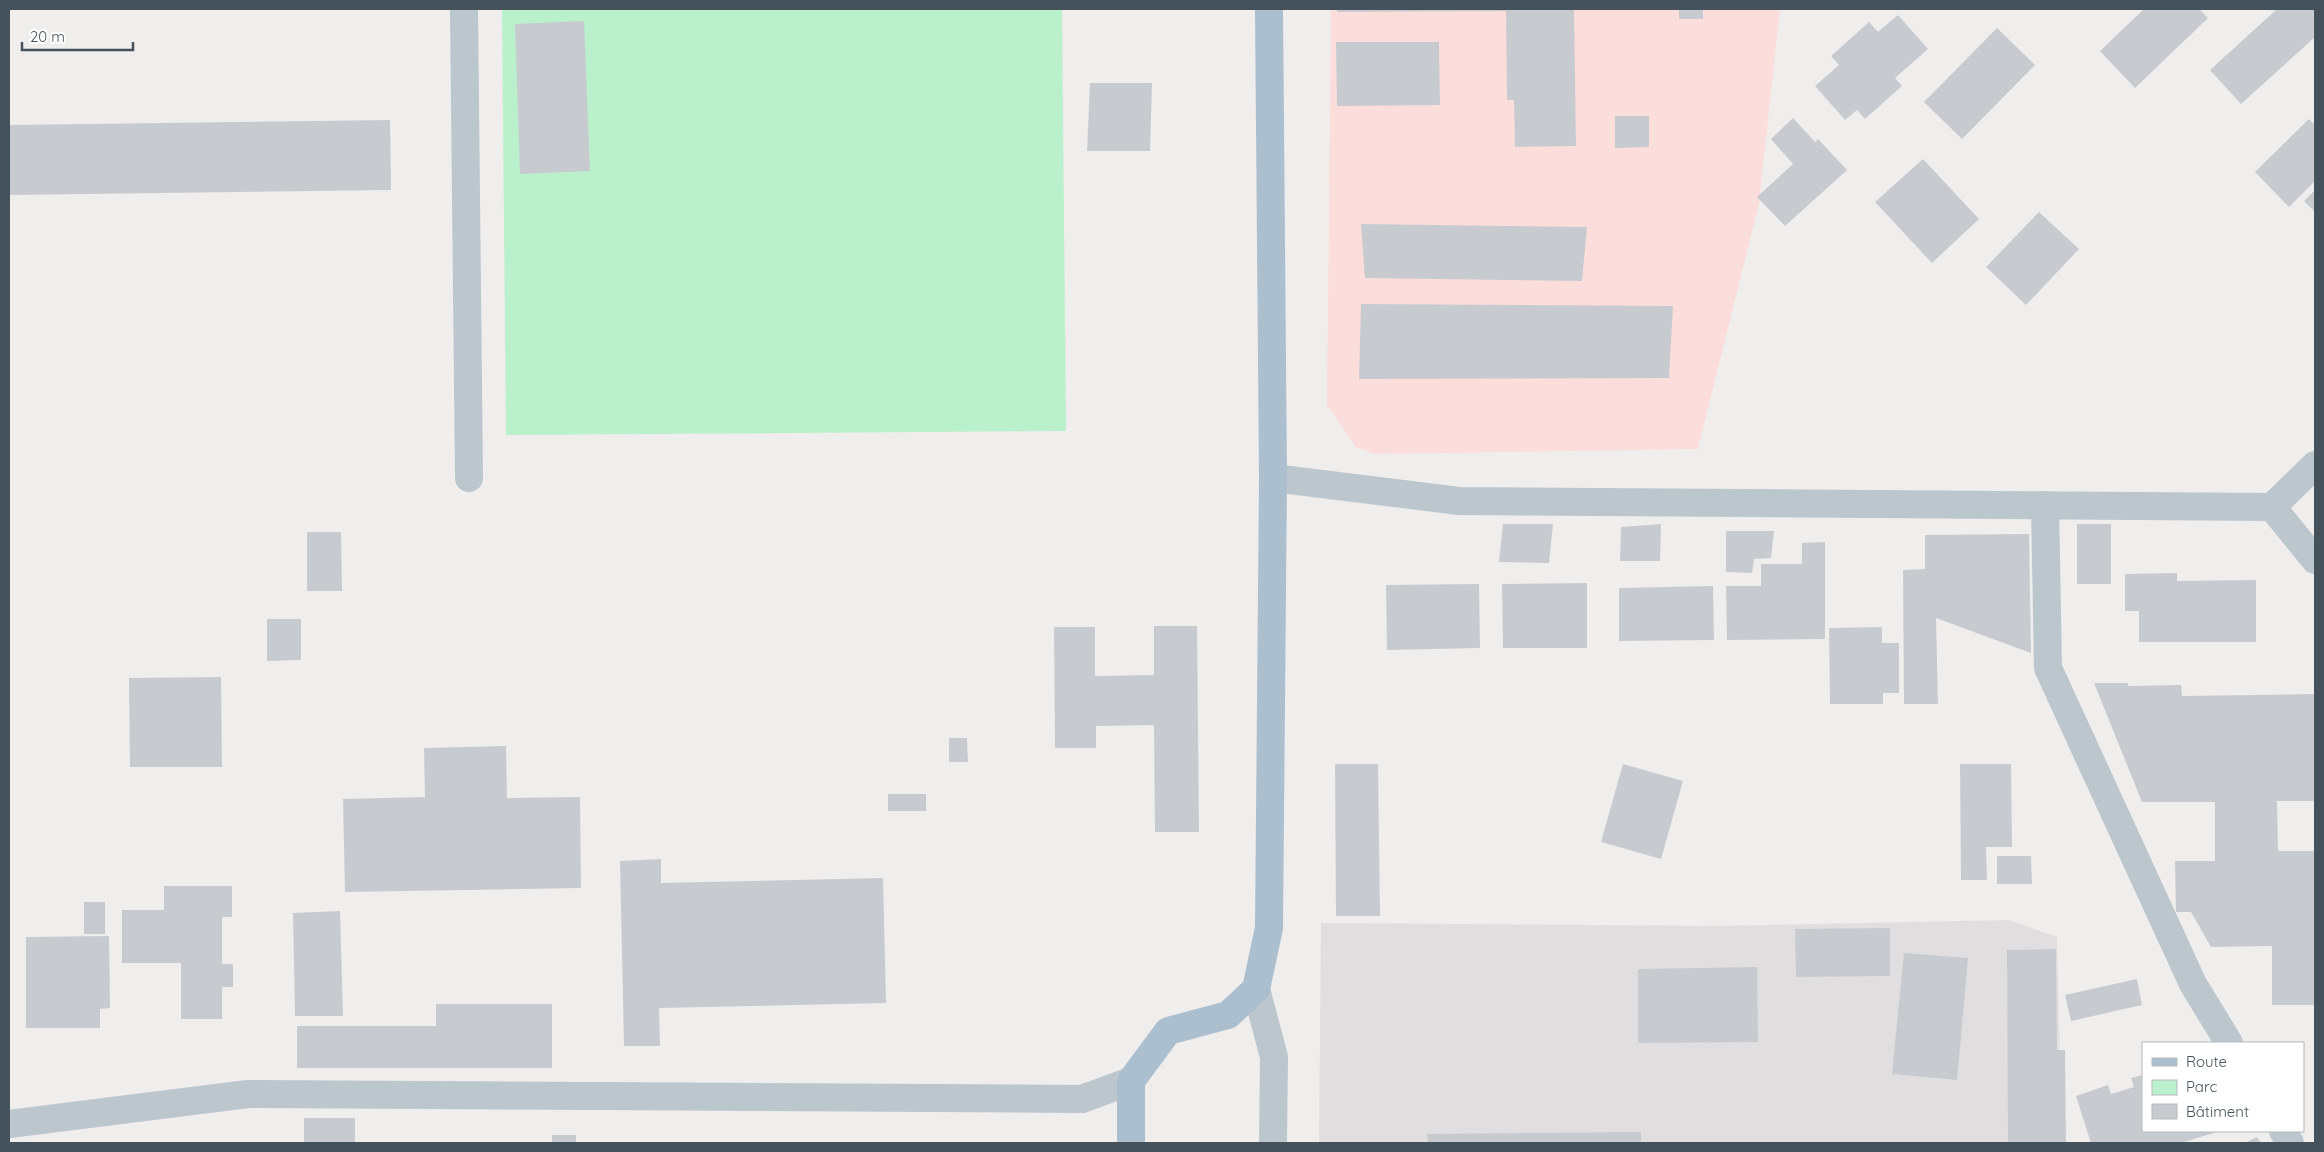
<svg xmlns="http://www.w3.org/2000/svg" width="2324" height="1152" font-family="Quicksand,sans-serif">
	<rect width="100%" height="100%" fill="#f0eded"/>
	<path fill="#e1dedf" d="M2009,920L2057,937L2062,1143H1319L1321,923L1718,926Z"/>
	<path fill="#fbdddc" d="M1331,9H1780L1759,203L1698,449L1375,454L1356,447L1327,405Z"/>
	<path fill="#baf0cb" d="M502,9H1062L1066,431L506,435Z"/>
	<path fill="#c7cbd0" d="M1337,9H1574L1576,146L1515,147L1514,100H1507L1506,11L1337,12Z
		M1679,9H1703V19H1679Z
		M2144,9H2199L2208,18L2135,88L2100,51Z
		M2277,9H2315V37L2241,104L2210,70Z
		M1898,15L1928,49L1895,78L1902,86L1865,119L1857,110L1845,120L1815,86L1839,65L1831,56L1869,22L1878,32Z
		M584,21L590,171L520,174L515,24Z
		M1997,28L2035,65L1962,139L1924,102Z
		M1336,42H1439L1440,105L1337,106Z
		M1090,83H1152L1150,151H1087Z
		M1615,116H1649V147L1615,148Z
		M1793,118L1815,142L1818,139L1847,170L1785,226L1757,197L1793,164L1771,139Z
		M2309,119L2315,125V181L2289,207L2255,172Z
		M390,120L391,190L9,195V125Z
		M1923,159L1979,219L1932,263L1875,202Z
		M2315,190V212L2304,201Z
		M2039,212L2079,249L2026,305L1986,267Z
		M1361,224L1587,227L1582,281L1365,278Z
		M1361,304L1673,306L1669,378L1359,379Z
		M1503,524H1553L1549,563L1499,562Z
		M1661,524L1660,561H1620L1621,527Z
		M2077,524H2111V584H2077Z
		M1726,531H1774L1771,558L1754,559L1752,573L1726,572Z
		M307,532H341L342,591H307Z
		M2029,534L2031,653L1936,618L1938,704H1904L1903,570L1925,569V535Z
		M1825,542V639L1727,640L1726,586H1761V564H1802V543Z
		M2177,573V581L2256,580V642H2139V611H2125V574Z
		M1587,583V648H1503L1502,584Z
		M1479,584L1480,648L1387,650L1386,585Z
		M1713,586L1714,640L1619,641V588Z
		M267,619H301V660L267,661Z
		M1154,626H1197L1199,832H1155L1154,725L1096,726V748H1055L1054,627H1095V676L1154,675Z
		M1882,627V643H1899V693H1883V704H1830L1829,628Z
		M221,677L222,767H130L129,678Z
		M2094,683H2128V686L2181,685L2182,696L2315,694V801H2277L2278,851H2315V1005H2272V946L2211,947L2191,912H2176L2175,861H2215V802H2142Z
		M949,738H967L968,762H949Z
		M506,746L507,798L580,797L581,888L345,892L343,799L425,797L424,748Z
		M1335,764H1378L1380,916H1336Z
		M1623,764L1683,781L1661,859L1601,842Z
		M1960,764H2011L2012,847H1986L1987,880H1961Z
		M888,794H926V811H888Z
		M1997,856H2031L2032,884H1997Z
		M661,859V883L883,878L886,1003L659,1008L660,1046H624L620,861Z
		M164,886H232V917H222V964H233V987H222V1019H181V963H122V910H164Z
		M84,902H105V934H84Z
		M340,911L343,1016H295L293,913Z
		M1890,928V976L1796,977L1795,929Z
		M109,936L110,1008L100,1009V1028H26V937Z
		M2056,949L2057,1050H2065L2066,1143H2008L2007,950Z
		M1904,953L1968,958L1957,1080L1892,1074Z
		M1757,967L1758,1042L1638,1043V969Z
		M2137,979L2142,1005L2071,1021L2065,995Z
		M436,1004H552V1068H297V1026H436Z
		M2143,1075V1131H2220L2181,1143H2091L2076,1096L2108,1085L2111,1094L2134,1087L2131,1078Z
		M304,1118H355V1143H304Z
		M1641,1132V1143H1428L1427,1134Z
		M552,1135H576V1143H552Z
		M2257,1137L2261,1143H2245Z"/>
	<g fill="none" stroke-linecap="round" stroke-linejoin="round">
		<path stroke="#bbc6cd" stroke-width="28" d="M464,9L469,478
			M1273,478L1459,501L2272,507L2315,560
			M2045,505L2048,668L2193,984L2229,1043
			M2272,507L2315,465
			M1256,989L1274,1057L1273,1143
			M9,1124L248,1094L1082,1099L1131,1081
			M2283,1131L2290,1143"/>
		<path stroke="#acbfce" stroke-width="28" d="M1131,1143V1081L1168,1031L1228,1015L1256,989L1269,928L1273,478L1269,9"/>
	</g>
	<rect width="2324" height="1152" fill="none" stroke="#45525b" stroke-width="20"/>
	<rect x="2142" y="1042" width="162" height="90" fill="#ffffff" stroke="#b5babd"/>
	<rect x="2152" y="1058" width="25" height="8" fill="#acbfce" stroke="#b5babd"/>
	<text x="2186" y="1067" font-size="15" fill="#45525b">Route</text>
	<rect x="2152" y="1080" width="25" height="15" fill="#baf0cb" stroke="#b5babd"/>
	<text x="2186" y="1092" font-size="15" fill="#45525b">Parc</text>
	<rect x="2152" y="1104" width="25" height="15" fill="#c7cbd0" stroke="#b5babd"/>
	<text x="2186" y="1117" font-size="15" fill="#45525b">Bâtiment</text>
	<path d="M22 42v8h111v-8" fill="none" stroke="#45525b" stroke-width="2.5"/>
	<text x="30" y="42" font-size="15" fill="#45525b" stroke="#ffffff" stroke-width="4" paint-order="stroke">20 m</text>
</svg>
